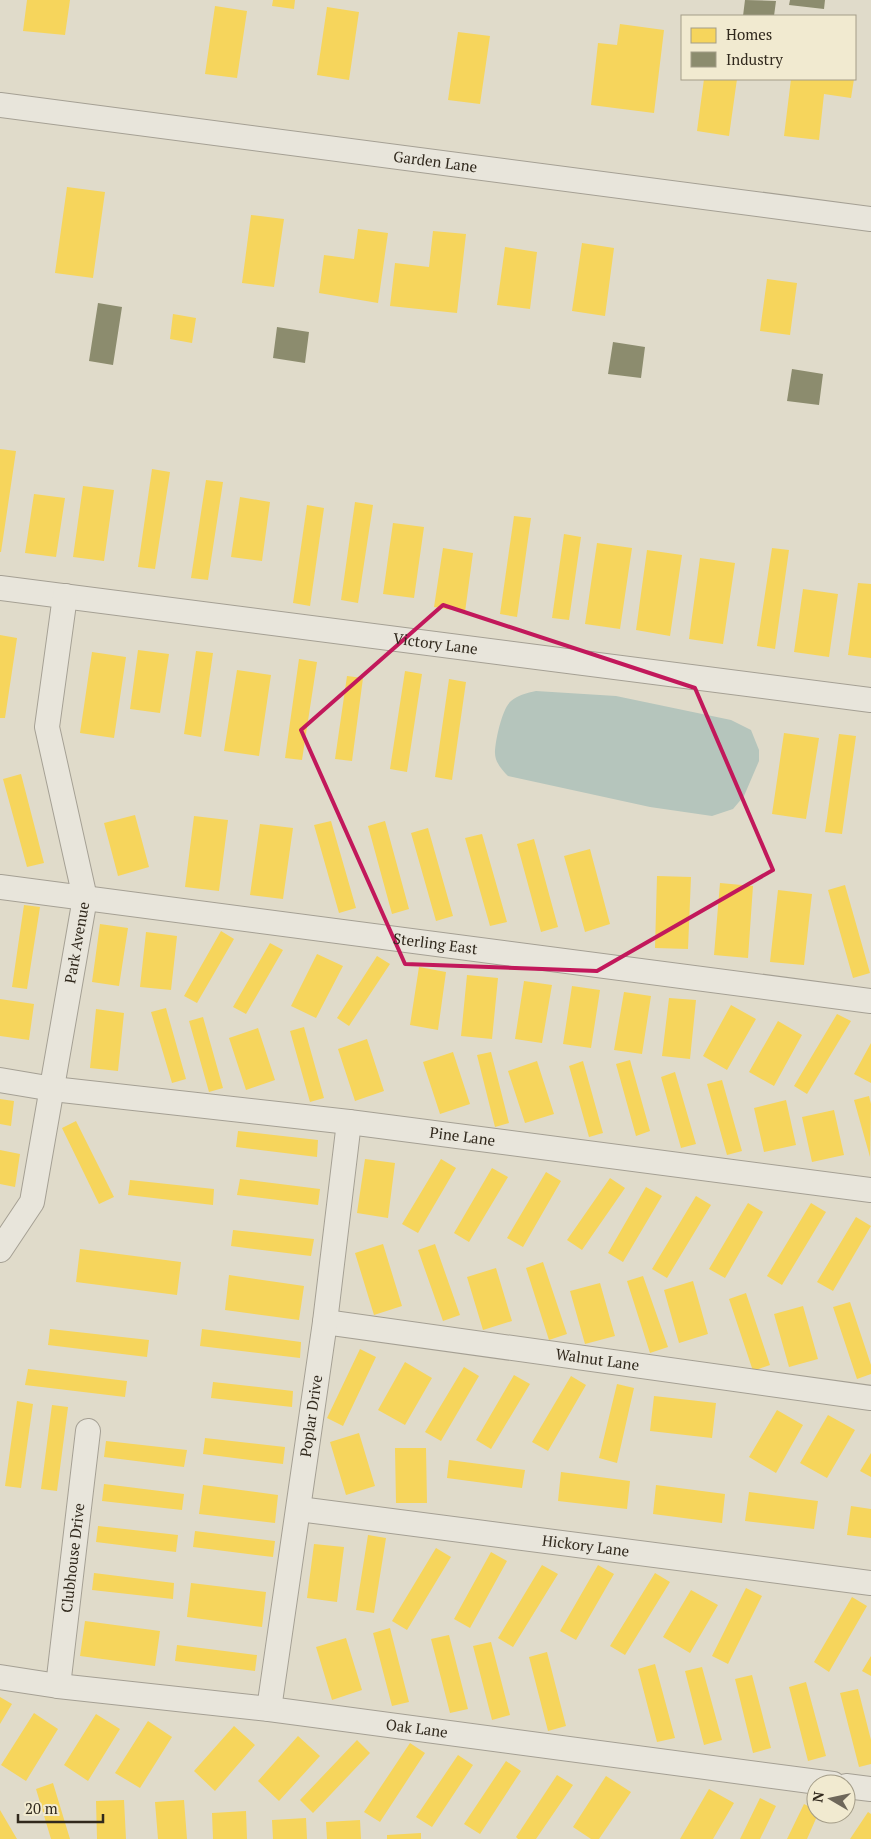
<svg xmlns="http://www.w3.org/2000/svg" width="871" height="1839" font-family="'PT Serif',serif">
	<rect width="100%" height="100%" fill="#e0dbca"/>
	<path fill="#b5c5bc" d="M536,691L616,696L731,720L751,730L759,750V761L744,796L733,809L712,816L650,807L508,776C502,770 495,762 495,753C495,742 502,708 511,701C518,695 527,693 536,691Z"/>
	<path fill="#f6d55c" d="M27,0H70L65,35L23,31Z
		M273,0H295L294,9L272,6Z
		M215,6L247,11L237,78L205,74Z
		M327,7L359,12L349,80L317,75Z
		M620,24L664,30L654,113L591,105L598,43L617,45Z
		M458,32L490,36L480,104L448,100Z
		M704,79H737L729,136L697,131Z
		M791,79H854L851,98L824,94L819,140L784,136Z
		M67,187L105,192L93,278L55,273Z
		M251,215L284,219L274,287L242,283Z
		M358,229L388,233L378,303L319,293L324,255L354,259Z
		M433,231L466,234L457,313L390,306L395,263L429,267Z
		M582,243L614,248L605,316L572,311Z
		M505,247L537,252L530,309L497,305Z
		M767,279L797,283L790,335L760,331Z
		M173,314L196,318L192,343L170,339Z
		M0,449L16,451L1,552H0Z
		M152,469L170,472L155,569L138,567Z
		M206,480L223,482L208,580L191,578Z
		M83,486L114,490L104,561L73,557Z
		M34,494L65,498L56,557L25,553Z
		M240,497L270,502L262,561L231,557Z
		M355,502L373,505L358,603L341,600Z
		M307,505L324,508L310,606L293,603Z
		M514,516L531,518L517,617L500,614Z
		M393,523L424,527L414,598L383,594Z
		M564,534L581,537L569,620L552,618Z
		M597,543L632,548L620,629L585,624Z
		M443,548L473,553L465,612L434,607Z
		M772,548L789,550L775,649L757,646Z
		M647,550L682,555L670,636L636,630Z
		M700,558L735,563L723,644L689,639Z
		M858,583L871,584V658L848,655Z
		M803,589L838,594L829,657L794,652Z
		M0,635L17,638L5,718H0Z
		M138,650L169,654L160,713L130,709Z
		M196,651L213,653L201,737L184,734Z
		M92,652L126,657L114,738L80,733Z
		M299,659L317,662L302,760L285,758Z
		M237,670L271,675L259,756L224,751Z
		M405,671L422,674L407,772L390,769Z
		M347,676L363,678L352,761L335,759Z
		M449,679L466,682L452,780L435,777Z
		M784,733L819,738L806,819L772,814Z
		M839,734L856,736L842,834L825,832Z
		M21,774L44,863L27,867L3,779Z
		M135,815L149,867L118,876L104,823Z
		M194,816L228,820L219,891L185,887Z
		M331,821L356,908L339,913L314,825Z
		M385,821L409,909L392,914L368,826Z
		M260,824L293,828L283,899L250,895Z
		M428,828L453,916L436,921L411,833Z
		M482,834L507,922L490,926L465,838Z
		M534,839L558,927L541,932L517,844Z
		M590,849L610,924L585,932L564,856Z
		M657,876L691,877L688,949L655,948Z
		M720,883L753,886L748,958L714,955Z
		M845,885L870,973L853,978L828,890Z
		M778,890L812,894L804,965L770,962Z
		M24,905L40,907L27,989L12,987Z
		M100,924L128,928L119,986L92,982Z
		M221,931L234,939L197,1003L184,996Z
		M146,932L177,936L171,990L140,987Z
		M270,943L283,950L246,1014L233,1007Z
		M317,954L343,966L316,1018L291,1006Z
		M377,956L390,964L349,1026L337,1018Z
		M419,967L446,972L438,1030L410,1025Z
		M467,975L498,978L492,1039L461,1036Z
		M524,981L552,985L542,1043L515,1039Z
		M572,986L600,990L591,1048L563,1044Z
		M624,992L651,996L642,1054L614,1050Z
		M669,998L696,1000L690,1059L662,1056Z
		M0,999L34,1004L29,1040L0,1036Z
		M731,1005L756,1019L727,1070L703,1056Z
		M166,1008L186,1079L172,1083L151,1012Z
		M96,1009L124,1013L118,1071L90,1068Z
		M837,1014L851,1021L807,1094L794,1086Z
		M203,1017L223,1088L209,1092L189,1021Z
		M778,1021L802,1035L774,1086L749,1072Z
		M304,1027L324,1098L310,1102L290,1031Z
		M258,1028L275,1080L246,1090L229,1038Z
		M367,1039L384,1091L355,1101L338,1049Z
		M871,1043V1083L854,1074Z
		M453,1052L470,1104L440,1114L423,1062Z
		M491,1052L509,1123L495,1127L477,1055Z
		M630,1060L650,1131L636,1136L616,1064Z
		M537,1061L554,1114L525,1123L508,1071Z
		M583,1061L603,1133L589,1137L569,1066Z
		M675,1072L696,1144L681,1148L661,1077Z
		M722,1080L742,1151L727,1155L707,1084Z
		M869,1096L871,1104L870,1157L854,1100Z
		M0,1099L14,1101L11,1126L0,1124Z
		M786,1100L796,1145L764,1152L754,1108Z
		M834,1110L844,1155L812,1162L802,1117Z
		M76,1121L114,1197L99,1204L62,1128Z
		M238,1131L318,1140L317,1157L236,1147Z
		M0,1150L20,1154L15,1187L0,1184Z
		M365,1159L395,1163L388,1218L357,1213Z
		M441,1159L456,1168L418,1233L402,1224Z
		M492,1168L508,1177L469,1242L454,1233Z
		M546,1172L561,1181L523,1247L507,1238Z
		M610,1178L625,1188L582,1250L567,1240Z
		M240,1179L320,1189L318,1205L237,1195Z
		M130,1180L214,1189L213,1205L128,1195Z
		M646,1187L662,1196L623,1262L608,1253Z
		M696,1196L711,1205L667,1278L652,1269Z
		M748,1203L763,1212L725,1278L709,1269Z
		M811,1203L826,1212L782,1285L767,1276Z
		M856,1217L871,1226L833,1291L817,1282Z
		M233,1230L314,1239L311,1256L231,1246Z
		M383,1244L402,1306L374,1315L355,1253Z
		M435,1244L460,1315L443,1321L418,1250Z
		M80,1249L181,1262L177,1295L76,1282Z
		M543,1262L567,1334L549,1340L526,1268Z
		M496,1268L512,1321L483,1330L467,1277Z
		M229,1275L304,1286L299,1320L225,1310Z
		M643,1276L668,1347L650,1353L627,1281Z
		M693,1281L708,1334L679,1343L664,1290Z
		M600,1283L615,1336L585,1344L570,1291Z
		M746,1293L770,1365L753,1371L729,1299Z
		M850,1302L871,1365V1374L857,1379L833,1307Z
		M803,1306L818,1359L789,1367L774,1314Z
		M50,1329L149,1340L147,1357L48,1345Z
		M202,1329L301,1342L300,1358L200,1346Z
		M360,1349L376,1357L343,1426L327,1418Z
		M405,1362L432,1378L405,1425L378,1410Z
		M464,1367L479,1376L441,1441L425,1432Z
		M28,1369L127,1381L125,1397L25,1385Z
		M514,1375L530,1384L491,1449L476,1440Z
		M571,1376L586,1385L548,1451L532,1442Z
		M213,1382L293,1391L292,1407L211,1398Z
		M617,1384L634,1388L617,1463L599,1458Z
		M654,1396L716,1403L712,1438L650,1431Z
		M17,1401L33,1404L21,1488L5,1486Z
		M52,1405L68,1407L57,1491L41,1489Z
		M777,1410L803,1425L776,1473L749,1457Z
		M828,1415L855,1430L827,1478L800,1463Z
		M359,1433L375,1486L346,1495L330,1442Z
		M205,1438L285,1447L283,1464L203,1454Z
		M106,1441L187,1450L184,1467L104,1457Z
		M395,1448H426L427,1503H396Z
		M871,1453V1477L860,1471Z
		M449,1460L525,1470L522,1488L447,1478Z
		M561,1472L630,1481L627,1509L558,1501Z
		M104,1484L184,1494L182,1510L102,1501Z
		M203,1485L278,1495L275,1523L199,1514Z
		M656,1485L725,1494L722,1523L653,1514Z
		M749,1492L818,1501L814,1529L745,1521Z
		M851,1506L871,1509V1538L847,1535Z
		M98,1526L178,1535L176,1552L96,1542Z
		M195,1531L275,1541L273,1557L193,1547Z
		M368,1535L386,1538L374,1613L356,1610Z
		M314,1544L344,1547L337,1602L307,1598Z
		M436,1548L451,1557L407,1630L392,1621Z
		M491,1552L507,1561L470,1628L454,1619Z
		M542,1565L558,1574L513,1647L498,1638Z
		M598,1565L614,1574L576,1640L560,1631Z
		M94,1573L174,1583L173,1599L92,1590Z
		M655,1573L670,1582L625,1655L610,1646Z
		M191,1583L266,1592L262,1627L187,1617Z
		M746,1588L762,1596L728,1664L712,1656Z
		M691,1590L718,1605L690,1653L663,1637Z
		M852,1597L867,1606L829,1672L814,1662Z
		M85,1621L160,1631L155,1666L80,1656Z
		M390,1628L409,1702L392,1706L373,1633Z
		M449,1635L468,1709L450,1713L431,1639Z
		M346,1638L362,1690L332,1700L316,1647Z
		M491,1642L510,1715L492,1720L473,1646Z
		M177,1645L257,1655L255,1671L175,1661Z
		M547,1652L566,1726L548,1731L529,1657Z
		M871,1656V1676L862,1671Z
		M655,1664L675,1738L657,1742L638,1669Z
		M702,1667L722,1740L704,1745L685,1671Z
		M752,1675L771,1748L753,1753L735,1679Z
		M806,1682L826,1756L808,1761L789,1687Z
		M858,1689L871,1740V1764L859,1767L840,1693Z
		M0,1697L12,1704L0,1724Z
		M34,1713L58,1729L26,1781L1,1765Z
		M96,1714L120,1729L88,1781L64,1765Z
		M148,1721L172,1737L140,1788L115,1773Z
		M234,1726L255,1745L215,1791L194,1771Z
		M298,1736L320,1756L279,1801L258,1781Z
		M357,1740L370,1753L313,1813L300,1800Z
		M410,1743L425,1753L380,1822L364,1812Z
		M458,1755L473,1765L432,1827L416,1817Z
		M506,1761L521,1771L480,1834L464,1824Z
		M557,1775L573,1785L536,1839H518L516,1837Z
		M606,1776L631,1792L599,1839H591L573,1827Z
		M53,1783L70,1839H51L36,1789Z
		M709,1789L734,1803L713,1839H680Z
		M760,1798L776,1806L760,1839H740Z
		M124,1800L126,1839H97L96,1801Z
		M184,1800L187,1839H158L155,1802Z
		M804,1804L816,1810V1814H818L807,1839H787Z
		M0,1810L17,1839H0Z
		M246,1811L247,1839H213L212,1813Z
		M868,1812L871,1814V1839H850Z
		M306,1818L307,1839H273L272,1820Z
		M360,1820L361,1839H327L326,1822Z
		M421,1833V1839H387V1835Z"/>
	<path fill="#8c8c6e" d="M745,0L776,1L774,16H743Z
		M790,0H825L824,9L789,5Z
		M98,303L122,307L113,365L89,361Z
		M277,327L309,332L305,363L273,358Z
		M613,342L645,347L641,378L608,374Z
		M792,369L823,374L819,405L787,401Z"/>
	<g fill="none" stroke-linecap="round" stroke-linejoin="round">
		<g stroke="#a5a094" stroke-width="26">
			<g id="street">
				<path id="s1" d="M0,105L871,219"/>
				<path id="s2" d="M0,588L871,700"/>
				<path id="s3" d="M0,887L871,1001"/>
				<path id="s4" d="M0,1080L53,1089L349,1122L871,1190"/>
				<path id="s5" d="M0,1250L32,1202L85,898L47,727L65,596"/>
				<path id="s6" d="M325,1322L871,1398"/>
				<path id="s7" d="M299,1509L871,1583"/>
				<path id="s8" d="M0,1677L58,1686L269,1709L833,1784"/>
				<path id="s9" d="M58,1686L88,1431"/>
				<path id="s10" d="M269,1709L325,1322L349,1122"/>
				<path d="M846,1786L871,1789"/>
			</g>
		</g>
		<use href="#street" stroke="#e8e5db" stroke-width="24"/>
	</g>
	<path fill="none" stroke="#c2185b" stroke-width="4" stroke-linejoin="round" d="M443,605L695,688L773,870L597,971L405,964L301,730Z"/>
	<g text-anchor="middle" stroke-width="5" stroke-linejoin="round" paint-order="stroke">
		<g font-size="15" fill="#31291d" stroke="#f1ead0">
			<text dy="5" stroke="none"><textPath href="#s1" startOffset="439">Garden Lane</textPath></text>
			<text dy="5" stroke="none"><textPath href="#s2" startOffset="439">Victory Lane</textPath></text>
			<text dy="5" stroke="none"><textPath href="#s5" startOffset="321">Park Avenue</textPath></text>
			<text dy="5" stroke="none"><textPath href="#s3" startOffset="439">Sterling East</textPath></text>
			<text dy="5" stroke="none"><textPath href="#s4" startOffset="466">Pine Lane</textPath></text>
			<text dy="5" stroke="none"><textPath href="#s6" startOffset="275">Walnut Lane</textPath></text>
			<text dy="5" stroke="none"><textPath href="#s10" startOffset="296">Poplar Drive</textPath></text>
			<text dy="5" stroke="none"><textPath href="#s7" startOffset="289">Hickory Lane</textPath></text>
			<text dy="5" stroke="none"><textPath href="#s9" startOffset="129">Clubhouse Drive</textPath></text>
			<text dy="5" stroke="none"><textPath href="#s8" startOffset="420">Oak Lane</textPath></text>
		</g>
	</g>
	<rect x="681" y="15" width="175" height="65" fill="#f1ead0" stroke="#a49d88"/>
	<rect x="691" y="28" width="25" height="15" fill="#f6d55c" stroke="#a49d88"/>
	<text x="726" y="40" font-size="15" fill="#31291d">Homes</text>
	<rect x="691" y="52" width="25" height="15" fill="#8c8c6e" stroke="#a49d88"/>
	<text x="726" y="65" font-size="15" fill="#31291d">Industry</text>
	<g transform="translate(831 1799) rotate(279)"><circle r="24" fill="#f1ead0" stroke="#a49d88"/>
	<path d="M0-4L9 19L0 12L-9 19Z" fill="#6e675a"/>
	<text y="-8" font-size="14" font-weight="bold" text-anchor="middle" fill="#31291d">N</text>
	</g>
	<path d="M18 1814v8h85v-8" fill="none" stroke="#31291d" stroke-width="2.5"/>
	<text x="25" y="1814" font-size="15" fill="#31291d" stroke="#f1ead0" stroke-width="4" paint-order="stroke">20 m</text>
</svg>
